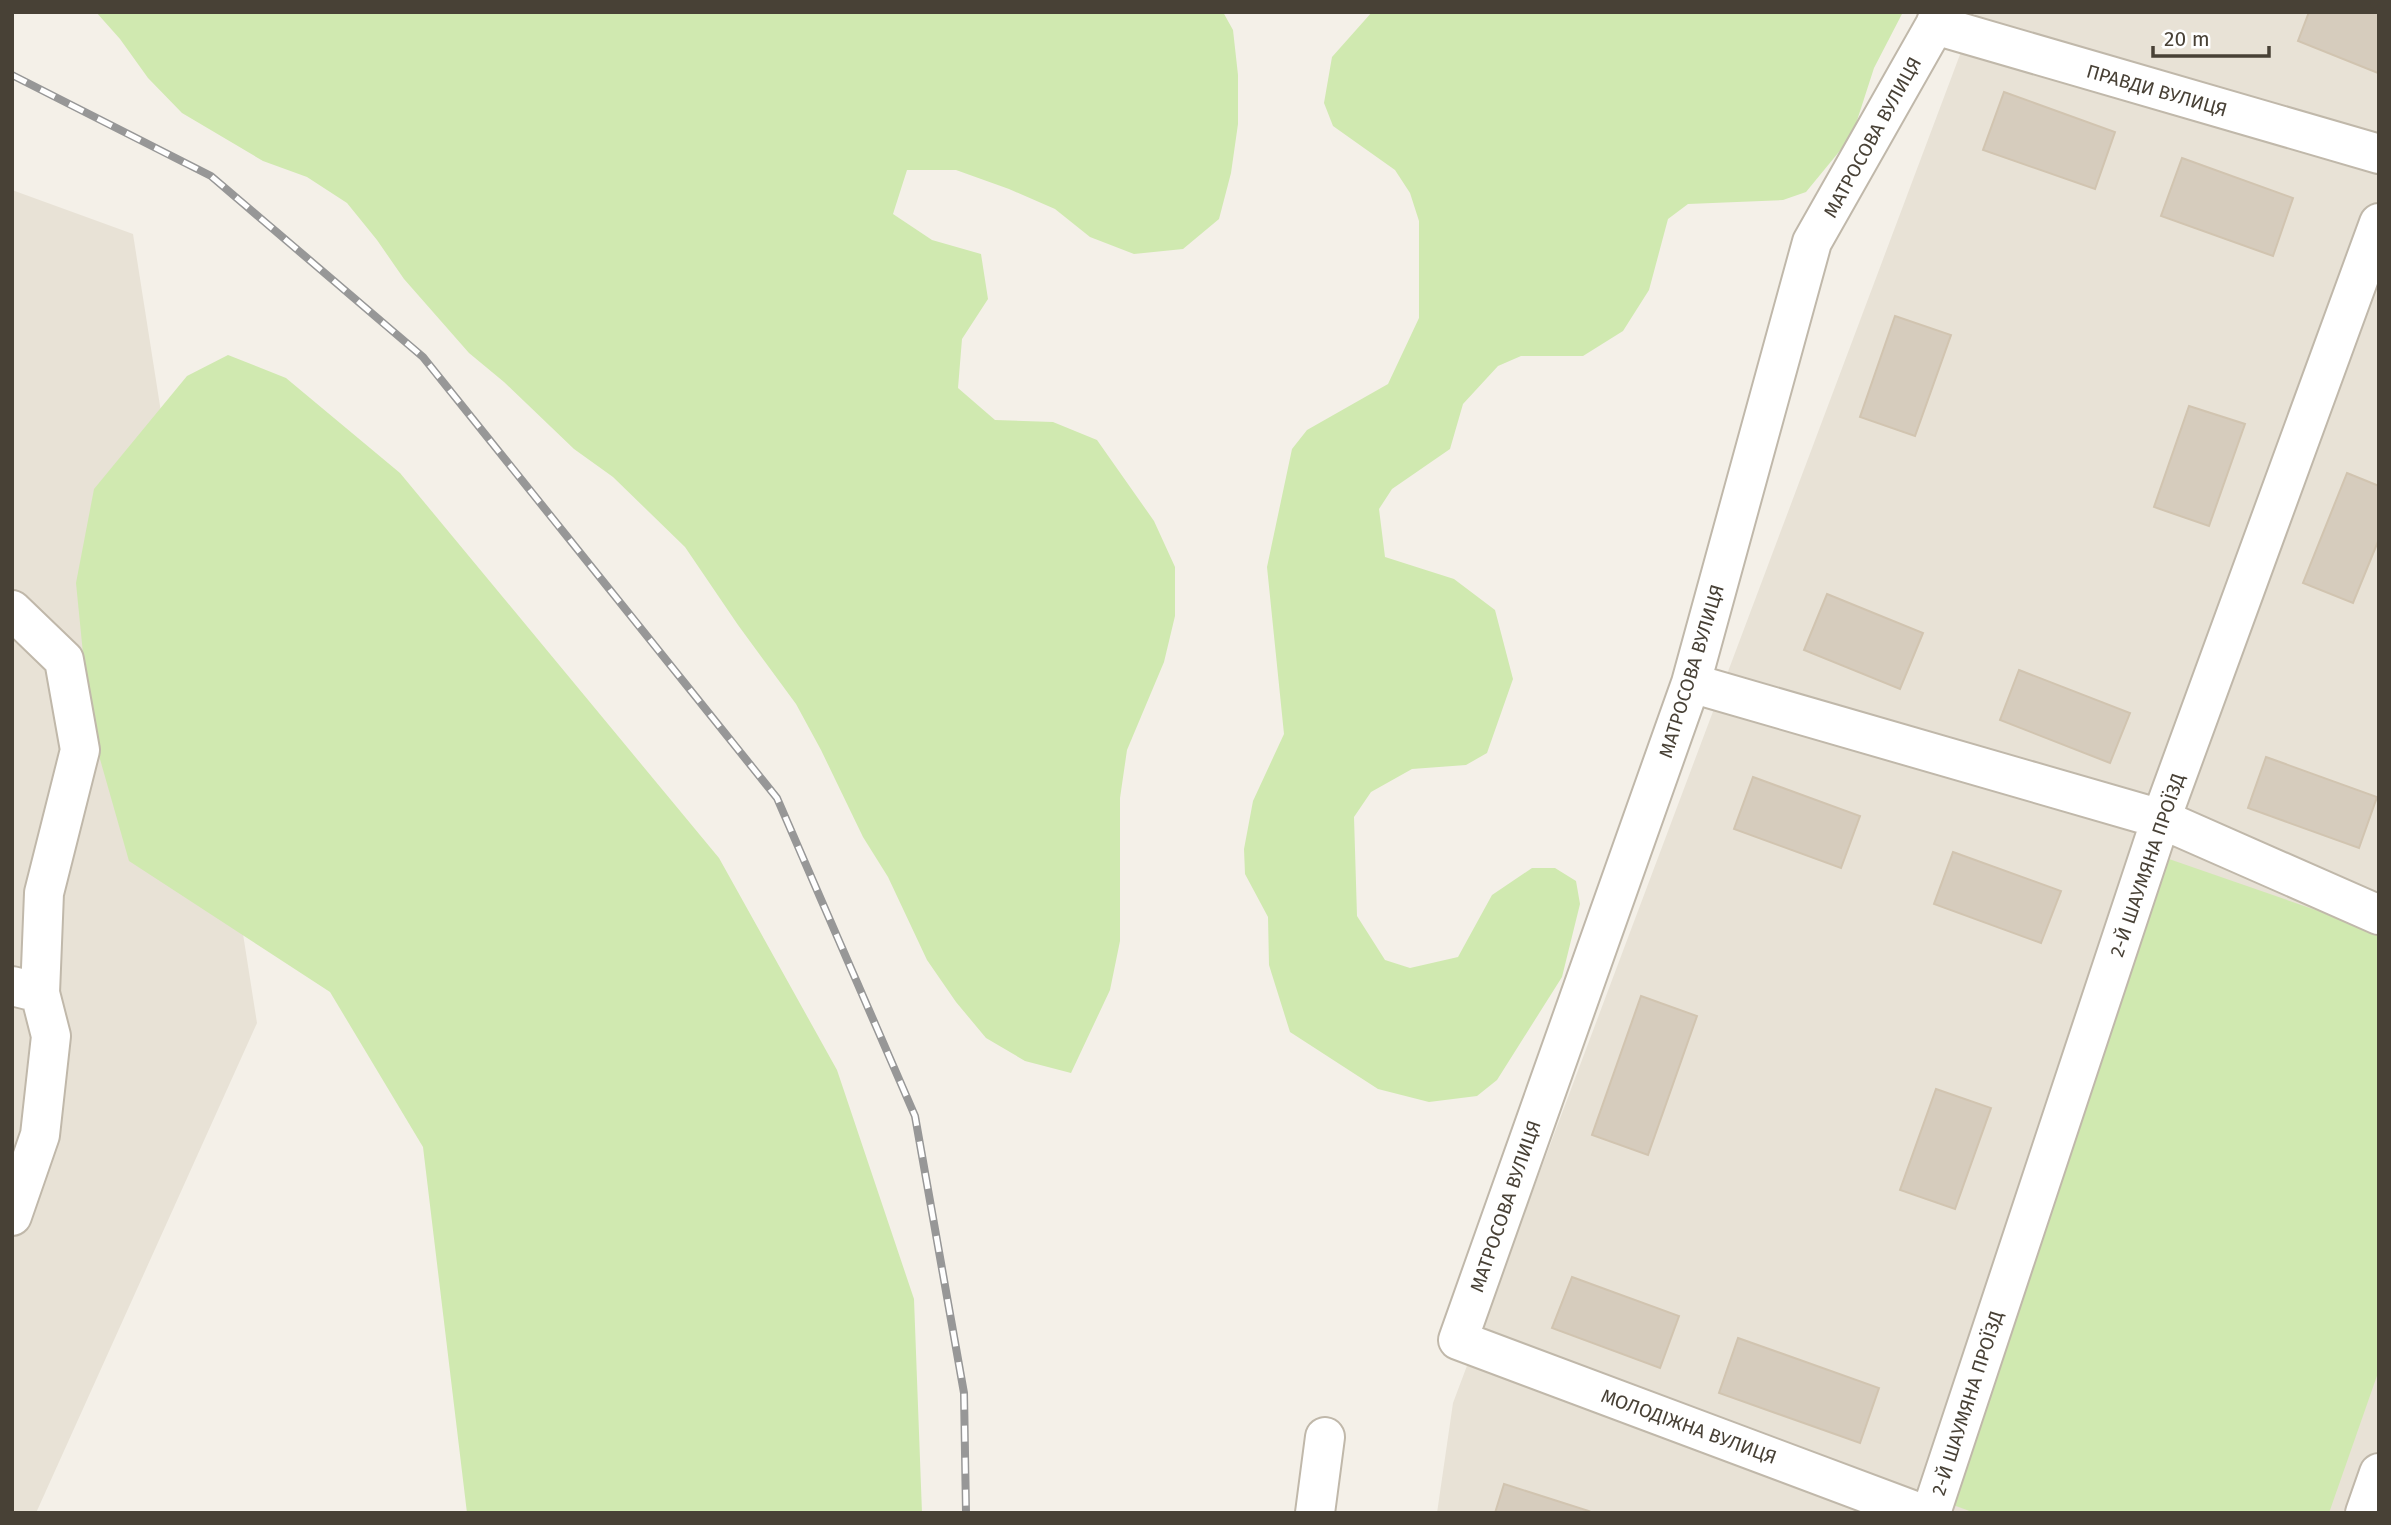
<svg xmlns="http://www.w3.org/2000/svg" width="2391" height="1525" font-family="'Fira Sans',sans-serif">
	<rect width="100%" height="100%" fill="#f4f0e8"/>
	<path fill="#e8e2d6" d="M1976,12H2379V1513H1437L1453,1403Z
		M12,190L133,234L257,1023L36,1513H12Z"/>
	<path fill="#d0e9b0" d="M96,12H1223L1233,30L1238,75V124L1231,173L1219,219L1183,249L1134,254L1090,237L1055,209L1009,189L956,170H907L893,214L932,240L981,254L988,299L962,339L958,388L995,420L1053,422L1097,440L1154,521L1175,567V616L1164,662L1127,750L1120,798V941L1110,990L1071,1073L1025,1061L986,1038L956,1002L927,960L888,877L863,837L821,750L796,704L738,625L685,547L613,477L574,449L504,382L469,353L404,279L377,240L347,203L307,177L263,161L182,113L148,78L120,39Z
		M1372,12H1903L1874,68L1852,136L1806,192L1783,200L1688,204L1668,219L1649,290L1623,331L1583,356H1521L1498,366L1463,404L1450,449L1392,489L1379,509L1385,557L1454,579L1495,610L1513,679L1487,753L1466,765L1412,769L1371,792L1354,817L1357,916L1385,960L1410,968L1458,957L1492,895L1532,868H1555L1576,881L1580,904L1562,977L1497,1080L1477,1096L1429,1102L1378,1089L1290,1032L1269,965L1268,917L1245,874L1244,849L1253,801L1284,734L1267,567L1292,449L1307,430L1388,384L1419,318V221L1410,193L1395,170L1333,126L1324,103L1332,57Z
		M228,355L286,378L400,473L719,858L837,1070L914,1299L922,1513H467L423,1147L330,992L129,861L90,724L76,583L94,489L187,376Z
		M2169,859L2379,932V1370L2329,1513H1975L1945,1502Z"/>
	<path fill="#d6ccbd" stroke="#d1c4b0" stroke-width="2" d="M2309,12H2379L2378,73L2298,41Z
		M2004,92L2115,132L2095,189L1983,150Z
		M2182,158L2293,198L2273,256L2161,216Z
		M1895,316L1951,335L1915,436L1860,417Z
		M2189,406L2245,424L2209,526L2154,507Z
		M2347,473L2379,486V539L2353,603L2303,583Z
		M1827,594L1923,633L1900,689L1804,650Z
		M2019,670L2130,713L2110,763L2000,720Z
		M2266,757L2377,797L2359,848L2248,808Z
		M1753,777L1860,816L1841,868L1734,829Z
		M1953,852L2061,891L2041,943L1934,904Z
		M1641,996L1697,1016L1648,1155L1592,1135Z
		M1936,1089L1991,1108L1955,1209L1900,1190Z
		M1572,1277L1679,1316L1660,1368L1552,1328Z
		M1738,1338L1879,1388L1860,1443L1719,1393Z
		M1504,1484L1589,1511L1588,1513H1495Z"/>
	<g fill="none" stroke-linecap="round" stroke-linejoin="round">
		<g stroke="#c0b8aa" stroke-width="42">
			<path id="minor" d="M1935,25L2379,154
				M12,610L64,660L80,750L44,893L40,993
				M1691,683L2161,819L2379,915
				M12,986L40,993L51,1036L40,1135L12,1216
				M1315,1513L1325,1437
				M1920,1513L1458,1340L1691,683L1812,242L1935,25L1940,12
				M1931,1513L2161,819L2379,223
				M2365,1513L2379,1473"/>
		</g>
		<use href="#minor" stroke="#fff" stroke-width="38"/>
		<g stroke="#979797" stroke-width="8">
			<path id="rail" d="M12,75L211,176L423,357L777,798L915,1116L964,1393L966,1513"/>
		</g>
		<use href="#rail" stroke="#fff" stroke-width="5" stroke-dasharray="16" stroke-linecap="butt"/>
	</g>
	<g text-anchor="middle" stroke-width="7" stroke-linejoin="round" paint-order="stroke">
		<g font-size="19" fill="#484136" stroke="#fff">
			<text transform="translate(2157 90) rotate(16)" y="7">ПРАВДИ ВУЛИЦЯ</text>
			<text transform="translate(1872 137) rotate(-61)" y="7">МАТРОСОВА ВУЛИЦЯ</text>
			<text transform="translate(1691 671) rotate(-73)" y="7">МАТРОСОВА ВУЛИЦЯ</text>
			<text transform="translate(2147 865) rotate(-71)" y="7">2-Й ШАУМЯНА ПРОЇЗД</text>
			<text transform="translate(1505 1206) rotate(-71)" y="7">МАТРОСОВА ВУЛИЦЯ</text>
			<text transform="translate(1967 1403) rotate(-72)" y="7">2-Й ШАУМЯНА ПРОЇЗД</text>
			<text transform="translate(1689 1426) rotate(20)" y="7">МОЛОДІЖНА ВУЛИЦЯ</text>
		</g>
	</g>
	<rect width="2391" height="1525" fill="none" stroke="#484136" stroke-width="28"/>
	<path d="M2153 46v10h116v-10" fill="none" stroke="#484136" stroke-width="3.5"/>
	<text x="2164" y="46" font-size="21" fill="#484136" stroke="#ffffff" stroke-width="5" paint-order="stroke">20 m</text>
</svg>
